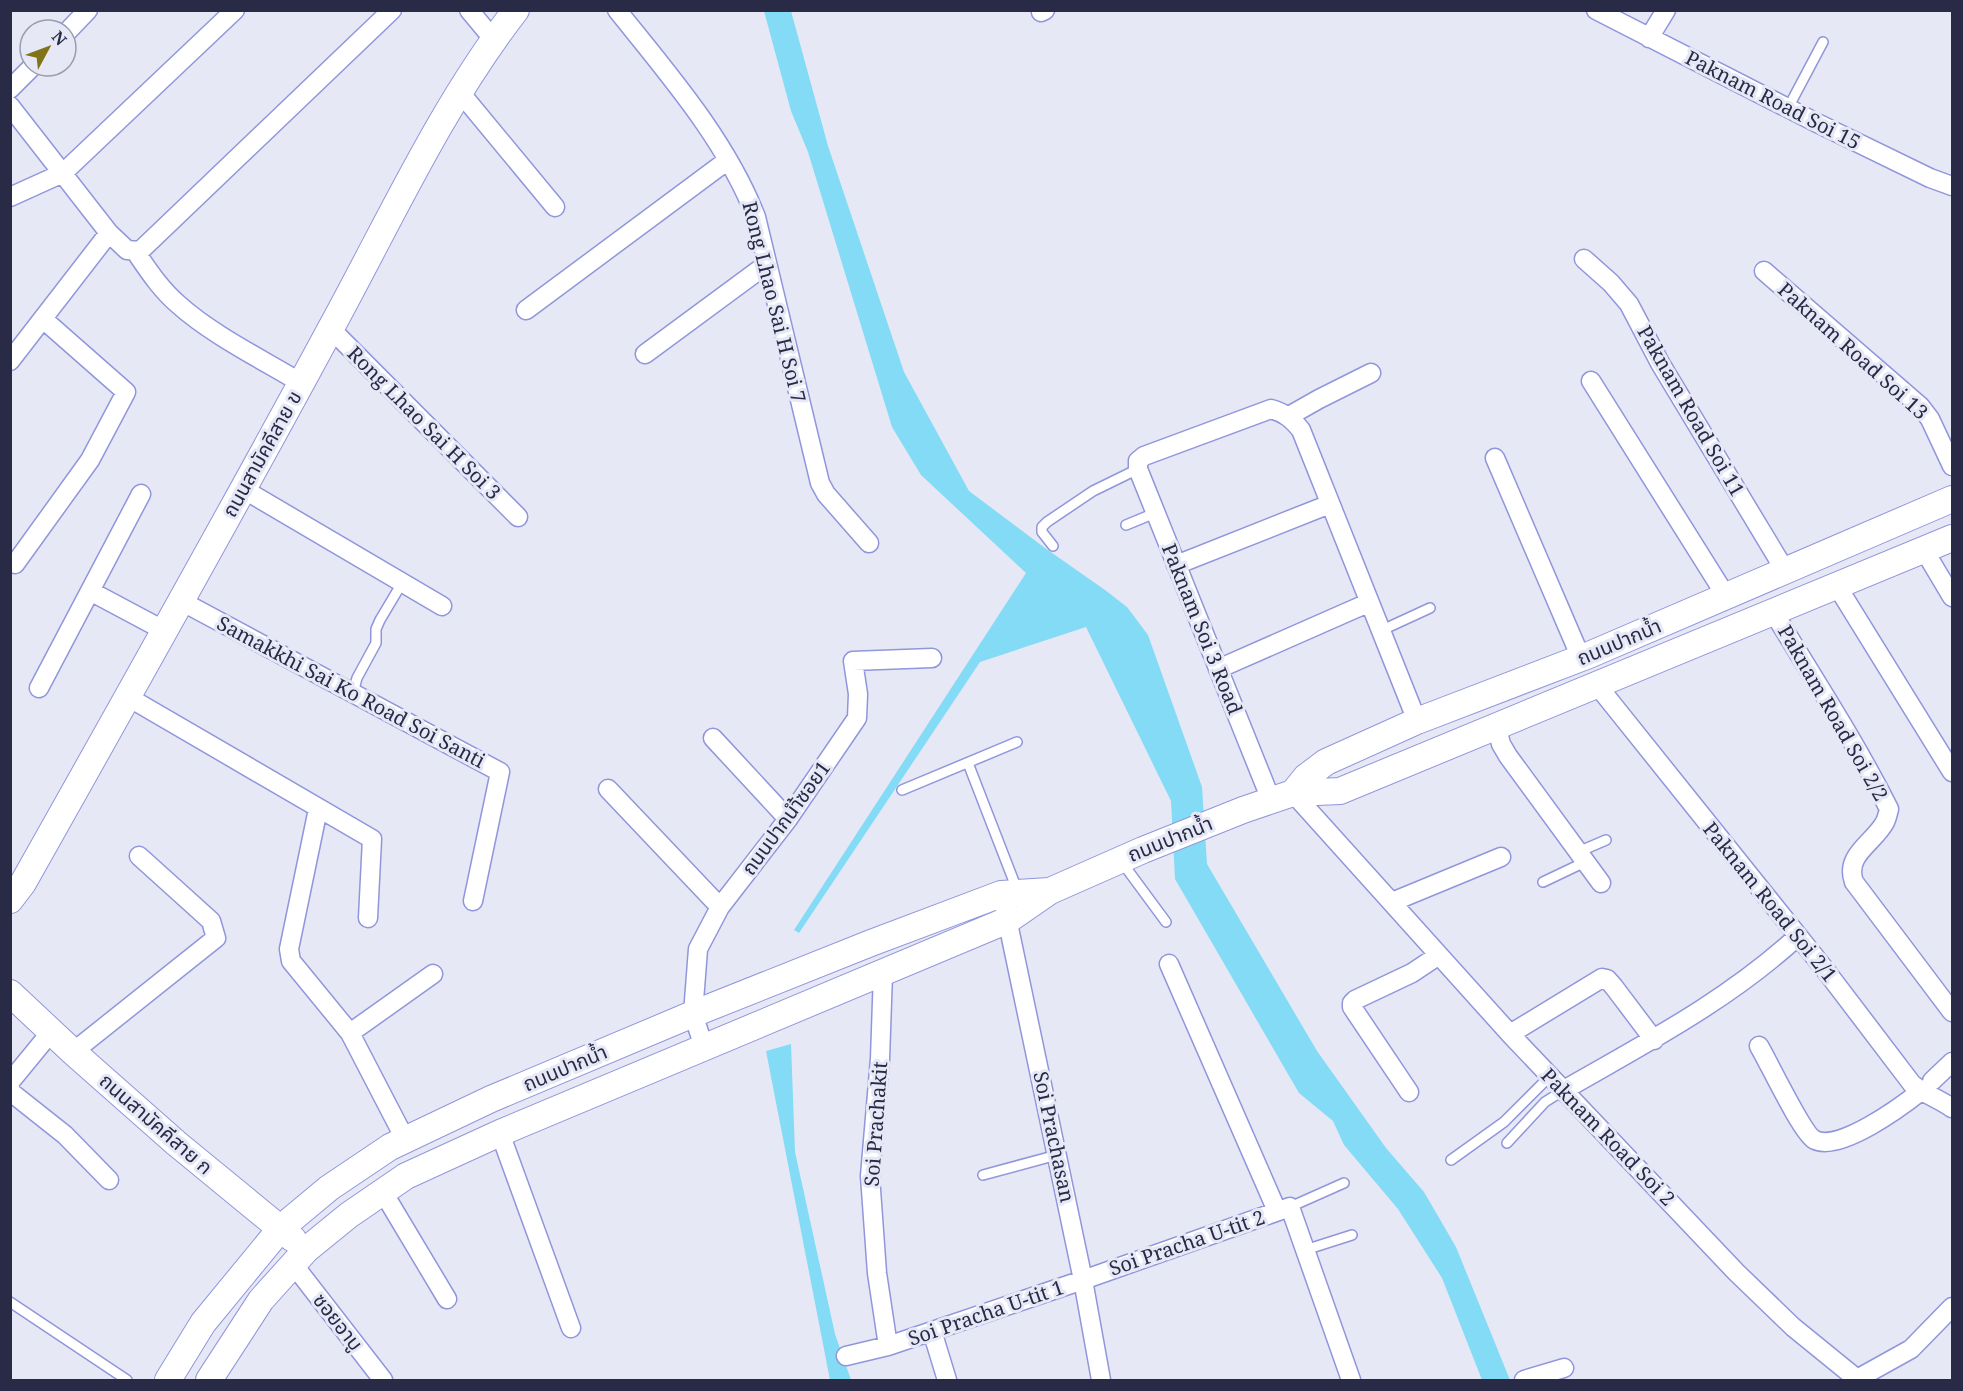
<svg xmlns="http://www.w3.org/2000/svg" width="1963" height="1391" font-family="'Noto Serif','Noto Sans Thai',serif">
	<rect width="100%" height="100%" fill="#e6e8f6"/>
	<path fill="#83dbf6" d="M764,11H791L828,146L904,372L969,491L1045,548L1105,590L1127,607L1148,635L1202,787L1207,864L1317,1051L1386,1148L1424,1192L1456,1247L1510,1380H1482L1442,1278L1398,1209L1344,1145L1333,1121L1299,1093L1175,879L1171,801L1086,627L980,662L799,933L794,930L1026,573L921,475L892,427L808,152L791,111Z
		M791,1044L795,1152L835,1334L851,1380H830L766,1051Z"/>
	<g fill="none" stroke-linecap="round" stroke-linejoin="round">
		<g stroke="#9196db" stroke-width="12">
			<path id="lane" d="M1788,108L1823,42
				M1126,525L1155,513
				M1053,546L1042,532V527L1047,522L1093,491L1138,469
				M1380,631L1430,608
				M353,693L357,678L376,643V629L380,620L402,583
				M968,763L1018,892
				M902,790L1017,742
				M1578,852L1606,840
				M1121,861L1166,922
				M1543,882L1585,862
				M1507,1143L1545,1102L1564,1090
				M1451,1160L1504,1122L1550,1076
				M983,1175L1057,1155
				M1290,1207L1344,1183
				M1305,1250L1352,1235
				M10,1302L127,1380"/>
		</g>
		<g stroke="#9196db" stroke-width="21">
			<path id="street" d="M469,10L494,40
				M617,10C669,75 726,140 756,217L820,483L826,494L869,543
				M1596,10L1815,122L1930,178L1952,186
				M1041,12L1045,10
				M66,33L88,10
				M1649,38L1666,10
				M10,89L33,66
				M459,91L555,207
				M10,106L109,233L127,250L140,251L392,10
				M10,197L63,173L235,10
				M135,251C148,270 161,290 179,305C211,334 263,360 301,383
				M1584,259L1611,283L1629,304L1660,363L1786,572
				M1764,271L1920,406L1930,419L1952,466
				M526,310L728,160
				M331,329L518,517
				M645,354L767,264
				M10,361L109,233
				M1591,381L1726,596
				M1289,416L1319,399L1371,373
				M1495,458L1581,658
				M243,489L442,606
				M1924,550L1952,597
				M15,564L90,460L126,392L43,319
				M1176,565L1330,504
				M1837,586L1952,772
				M90,591L165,631
				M181,601L500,772L473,901
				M1774,613C1813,678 1855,741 1889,809C1888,813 1887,818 1885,822C1874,843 1844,855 1854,882L1952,1012
				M1218,669L1368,603
				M1597,685L1823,967L1912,1084C1924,1094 1939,1099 1952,1108
				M39,688L141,494
				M128,697L372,839L368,918
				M1497,728L1501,744L1508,756L1601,883
				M713,738L788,819
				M608,789L720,907
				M1293,793L1510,1034L1736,1272L1793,1327L1857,1379L1911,1349L1952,1307
				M1271,800L1138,469V461L1144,456L1271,409C1285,413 1292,419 1301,430L1417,721
				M318,809L289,949L291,961L350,1033L405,1139
				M1392,902L1501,857
				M1005,909L1083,1280L1101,1380
				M1169,964L1277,1211
				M883,973L880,1059L870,1176L877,1273L888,1346
				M350,1033L433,974
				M1510,1034L1602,978L1607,979L1614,987L1654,1040
				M1759,1046C1768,1061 1803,1135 1815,1140C1840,1152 1902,1106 1921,1091
				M704,1047L693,1014L698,949L720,907L788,819L857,718L858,694L853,661L932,658
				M73,1052L216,938L211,921L139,856
				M1932,1081L1952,1062
				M10,1082L51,1032
				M10,1089L12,1093L65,1135L109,1180
				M1564,1090C1644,1044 1729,1000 1798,936
				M1409,1092L1352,1007V1003L1355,1000L1412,973L1439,955
				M500,1133L571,1328
				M383,1192L447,1299
				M293,1264L383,1380
				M932,1331L947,1380
				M846,1356L888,1346L1083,1280L1290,1207L1351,1380
				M1524,1380L1564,1368"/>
		</g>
		<g stroke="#9196db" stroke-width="28">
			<path id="secondary" d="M1293,793L1306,777L1326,762L1417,721L1589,655L1952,499
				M10,900L23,883C127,698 231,514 331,328C390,220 441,107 516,10
				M10,993L73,1052L176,1143L293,1239
				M168,1380L203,1323L281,1228L329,1188L390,1147L491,1099L693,1014L871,943L1001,894L1050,891
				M209,1380L261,1300L306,1250L349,1215L406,1176L500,1133L1008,920L1050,891L1143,850L1243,810L1293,793L1340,791L1952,538"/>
		</g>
		<use href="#lane" stroke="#fff" stroke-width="9"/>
		<use href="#street" stroke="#fff" stroke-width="18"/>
		<use href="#secondary" stroke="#fff" stroke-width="26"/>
	</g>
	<g text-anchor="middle" stroke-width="6" stroke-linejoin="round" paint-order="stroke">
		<g font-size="20" fill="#282a46" stroke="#e6e8f6">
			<text transform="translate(1773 100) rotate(27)" y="7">Paknam Road Soi 15</text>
			<text transform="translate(774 302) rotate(76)" y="7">Rong Lhao Sai H Soi 7</text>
			<text transform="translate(1853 351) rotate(42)" y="7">Paknam Road Soi 13</text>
			<text transform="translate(1691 411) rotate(60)" y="7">Paknam Road Soi 11</text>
			<text transform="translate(424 423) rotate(45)" y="7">Rong Lhao Sai H Soi 3</text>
			<text transform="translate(262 454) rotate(-61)" y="7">ถนนสามัคคีสาย ข</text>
			<text transform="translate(1202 629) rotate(68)" y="7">Paknam Soi 3 Road</text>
			<text transform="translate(1619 642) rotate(-23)" y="7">ถนนปากน้ำ</text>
			<text transform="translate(351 692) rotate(28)" y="7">Samakkhi Sai Ko Road Soi Santi</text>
			<text transform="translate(1833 713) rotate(60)" y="7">Paknam Road Soi 2/2</text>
			<text transform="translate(786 818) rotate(-54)" y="7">ถนนปากนำ้ซอย1</text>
			<text transform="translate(1170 839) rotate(-22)" y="7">ถนนปากน้ำ</text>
			<text transform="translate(1770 902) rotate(51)" y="7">Paknam Road Soi 2/1</text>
			<text transform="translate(565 1068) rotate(-23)" y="7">ถนนปากน้ำ</text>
			<text transform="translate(156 1124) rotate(41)" y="7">ถนนสามัคคีสาย ก</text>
			<text transform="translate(876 1124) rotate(-86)" y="7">Soi Prachakit</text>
			<text transform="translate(1054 1137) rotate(78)" y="7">Soi Prachasan</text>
			<text transform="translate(1608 1137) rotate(46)" y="7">Paknam Road Soi 2</text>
			<text transform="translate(1187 1243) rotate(-19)" y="7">Soi Pracha U-tit 2</text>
			<text transform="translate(986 1313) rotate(-19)" y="7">Soi Pracha U-tit 1</text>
			<text transform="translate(338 1322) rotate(52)" y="7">ซอยอาบู</text>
		</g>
	</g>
	<rect width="1963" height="1391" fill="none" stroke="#282a46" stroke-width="24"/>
	<g transform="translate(48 48) rotate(49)"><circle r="28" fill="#e6e8f6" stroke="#9a9cb0" stroke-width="1.5"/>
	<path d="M0-4.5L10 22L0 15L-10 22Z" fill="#827416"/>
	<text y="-9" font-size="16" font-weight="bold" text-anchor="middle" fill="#282a46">N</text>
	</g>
</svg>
